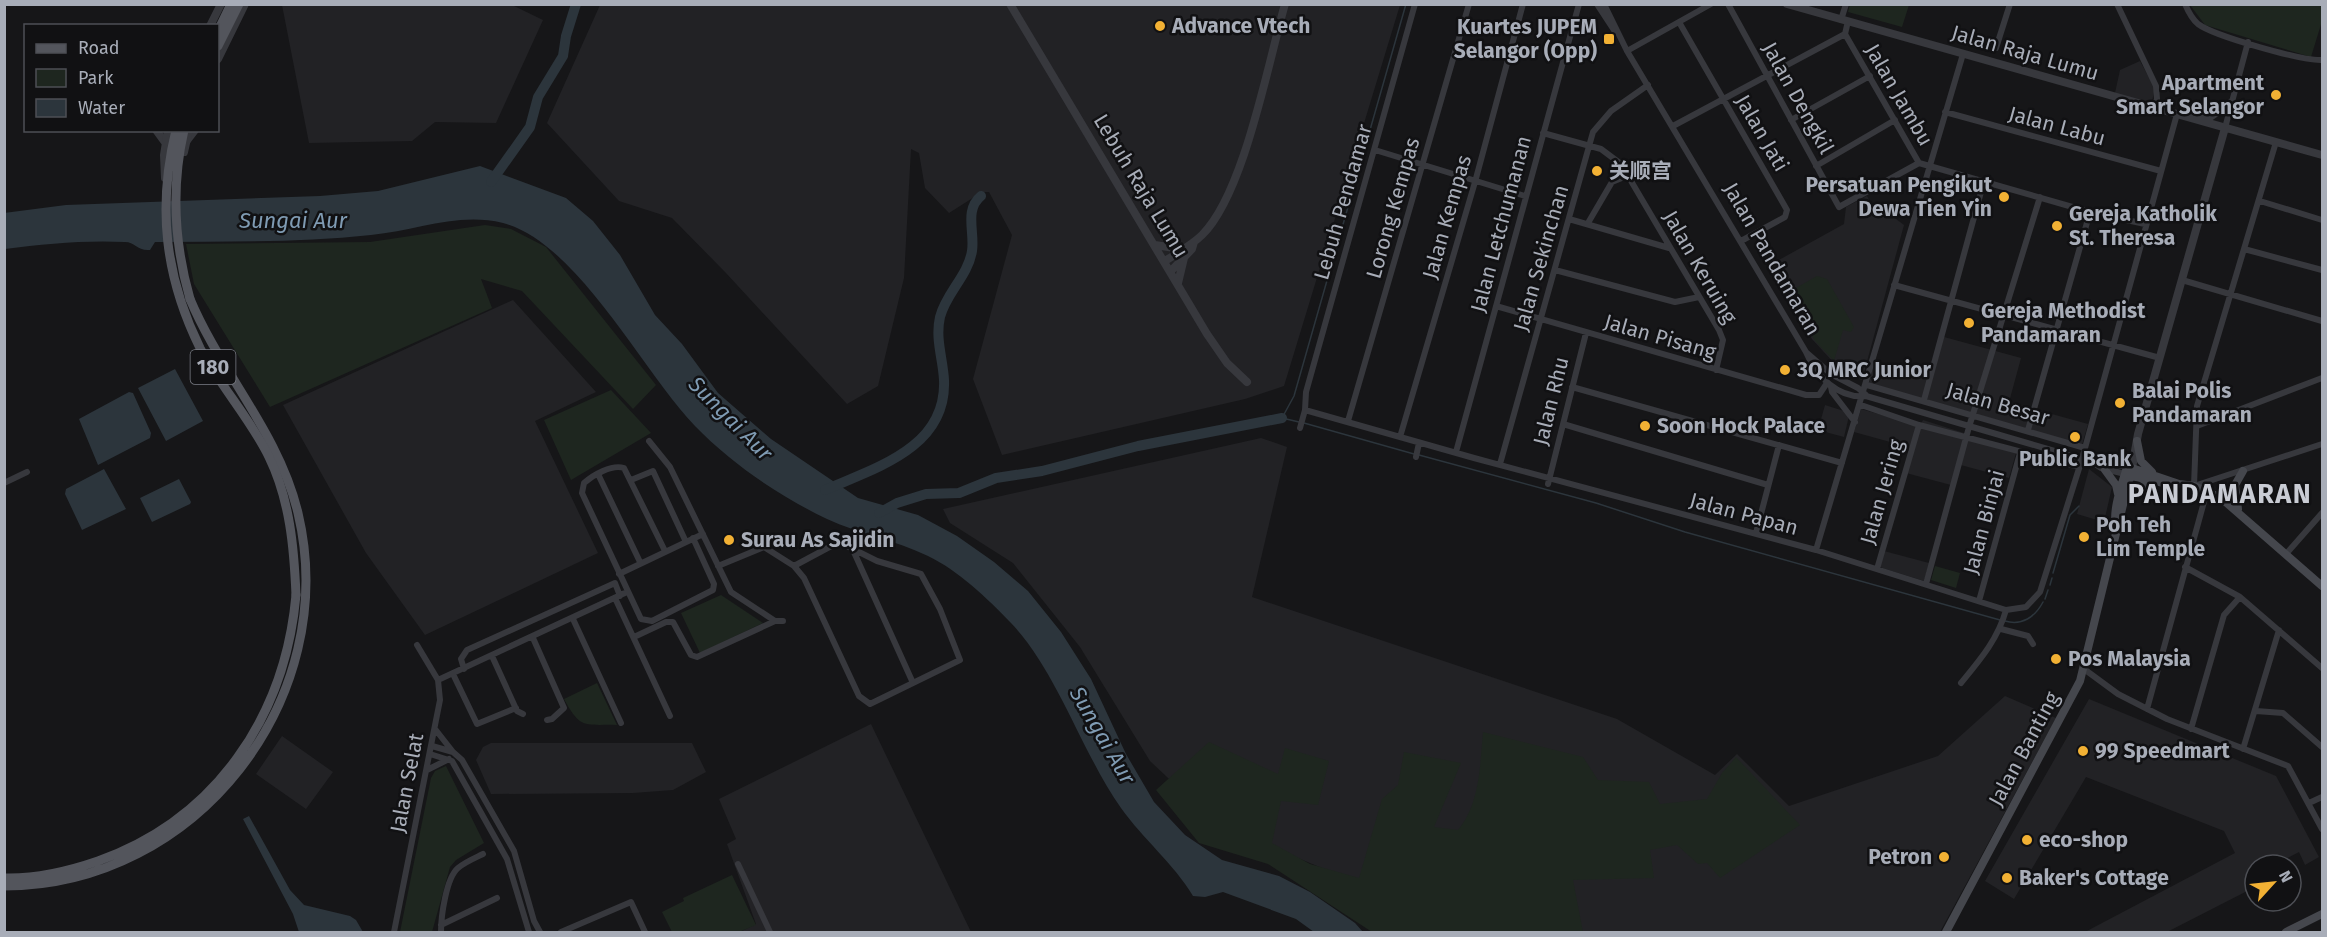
<svg xmlns="http://www.w3.org/2000/svg" width="2327" height="937" font-family="'Fira Sans','Noto Sans SC',sans-serif">
	<rect width="100%" height="100%" fill="#161618"/>
	<path fill="#222225" d="M282,5H512L543,20L496,123L435,122L412,141L309,143Z
		M600,5H1400L1284,386L1245,399L1002,455L973,379L1012,235L989,192H982L949,213L925,188L919,153L911,149L904,278L878,386L847,404L726,273L672,218L619,201L547,123Z
		M2140,61L2155,89L2151,105L2115,93L2120,70Z
		M1867,196L1876,213L1884,210L1904,225L1862,380L1849,375L1835,364L1812,339L1768,266L1844,224L1846,207Z
		M513,300L596,392L535,421L598,553L425,635L366,553L283,405Z
		M1944,337L2021,358L2009,402L2088,424L2082,445L1869,383L1874,363L1932,379Z
		M1825,405L1847,412L1849,416L1844,437L1818,430Z
		M1861,409L1920,426L1923,420L1964,433L1963,438L2016,453L2009,478L1957,464L1951,485L1906,473L1912,448L1854,432Z
		M1261,438L1287,447L1252,597L1617,719L1715,775L1737,754L1789,806L1938,756L2005,696L2056,718L1940,932H1575L1363,885L1218,825L1150,761L1080,647L1013,563L950,523L943,509Z
		M2089,469L2112,487L2104,522L2077,514Z
		M1884,551L1929,563L1924,581L1879,567Z
		M2089,699L2276,776L2319,857L2305,865L2299,852L2274,865H2255V887L2167,932H2085L2235,853L2224,831L2086,777L2014,899L1985,881Z
		M871,724L971,932H740L756,924L727,844L736,839L719,799Z
		M282,736L333,772L306,809L256,774Z
		M491,743H692L706,772L673,790L633,793L491,794L476,760L483,747Z"/>
	<path fill="#1e261f" d="M1850,4H1909V5L1902,27L1848,12Z
		M2190,5H2322V21L2311,57L2205,25Z
		M485,225L511,229L546,247L656,385L633,409L522,291L481,279L492,308L270,407L194,284L186,244L370,242Z
		M1817,276L1827,279L1854,327L1851,332L1843,330L1834,361L1815,341L1789,292Z
		M611,390L651,433L571,480L544,420Z
		M1935,566L1960,573L1956,588L1931,580Z
		M721,595L763,623L700,653L681,613Z
		M597,683L617,725C584,724 581,730 564,699Z
		M1483,732L1583,757L1598,780L1649,782L1660,804L1707,799L1722,773L1736,757L1800,825L1720,878L1707,863L1698,864L1677,845L1650,850L1654,878L1573,880L1583,932H1372L1268,864L1199,843L1156,790L1209,742L1278,774L1285,748L1329,761L1318,805L1281,801L1272,843L1310,864L1359,878L1382,799L1398,785L1404,752L1461,763L1434,827L1458,830C1480,804 1480,765 1483,732Z
		M446,766L484,843L456,860L450,867L432,932H400L431,778L435,771Z
		M732,875L756,925L739,932H672L662,912L684,901L683,898Z"/>
	<path fill="#2c353c" d="M480,166L566,198L593,221L620,255L655,315L682,344L718,393L771,439L858,498L918,515L957,536L994,562L1028,591L1061,632L1091,679L1126,754L1154,802L1185,835L1222,860L1279,876L1310,892L1355,923L1363,932H1314L1296,919L1223,892L1205,897L1193,896C1174,864 1143,839 1121,808C1082,753 1057,671 1011,623C987,598 959,571 928,556C895,540 859,534 827,519C779,496 732,464 695,426C643,372 577,242 503,223C457,212 416,231 371,235C299,243 227,241 155,242L150,250C137,251 135,242 125,242C84,240 45,244 5,249L4,213L66,205L320,196L378,191Z
		M175,369L203,421L166,441L138,388Z
		M129,392L133,393L151,433L150,438L98,465L79,419Z
		M104,469L126,509L82,530L65,494L66,489Z
		M179,479L191,502L190,504L152,522L140,498Z
		M249,816L290,890L304,905L350,916L356,920L363,932H299L293,914L243,819Z"/>
	<g fill="none" stroke-linecap="round" stroke-linejoin="round">
		<path stroke="#2c353c" stroke-width="1.5" d="M1299,422L1282,418L1294,396L1406,4
			M1304,423L1414,454
			M1419,455L1596,503L1685,532L2000,620
			M2053,573L2070,515L2079,506
			M2050,585L2052,578
			M2045,599L2048,590
			M2005,621C2022,626 2035,617 2043,602"/>
		<path stroke="#2c353c" stroke-width="10" d="M491,182L530,127L538,97L563,56L566,36L576,4
			M825,490C875,468 947,448 944,380C943,359 935,339 940,317C946,293 968,276 972,251C975,232 964,210 981,196
			M879,513L897,503L926,494L959,493L996,478L1042,471L1138,446L1282,418"/>
		<path stroke="#37383d" stroke-width="6" d="M1597,4L1614,30
			M1604,4L1627,51L1806,352C1816,376 1838,399 1866,396L2082,459L2127,467
			M1728,4L1839,207L1919,163
			M2117,4L2156,86L2157,99L2154,108
			M2185,4C2188,11 2192,19 2198,24C2214,36 2302,61 2322,60
			M1841,20L1846,4
			M1679,22L1787,210L1785,217L1741,241
			M1845,34L1919,163L2090,212L2145,224
			M1996,48L2010,4
			M1627,51L1711,4
			M1945,112L2161,171
			M1791,120L1870,76
			M1673,126L1845,34L1848,21
			M2225,128L2248,42
			M1543,133L1601,149L1621,164L1719,330L1723,340L1716,370
			M2276,142L2197,406L2194,486L2322,444
			M1375,150L1525,196
			M1816,166L1895,120
			M2260,201L2322,220
			M1569,219L1669,248
			M1588,223L1612,182L1629,175
			M2244,249L2322,270
			M1555,270L1675,302L1699,297
			M2182,280L2322,321
			M1894,285L2160,358
			M1496,306L1806,395H1819L1827,383
			M1807,353L1831,374L1858,388L1866,395
			M1867,385L2085,448
			M1572,387L1842,463
			M1831,387L1832,392L1855,422
			M1924,400L1984,181
			M1861,405L1919,425L2079,467
			M1305,410L1474,458L1816,550L2006,610L2026,607L2040,592L2082,459L2177,114
			M1348,421L1469,4
			M1563,424L1768,485
			M2197,426L2322,378
			M1300,428L1305,410L1306,392L1415,4
			M2028,430L2090,212
			M1400,437L1475,182L1523,4
			M649,441L670,467L731,592L775,621H783
			M1456,452L1579,4
			M1416,457L1419,443
			M2091,461L2101,468L2125,474
			M1500,464L1593,132L1611,111L1648,85
			M598,474L640,562
			M631,480L653,471L686,542
			M4,483L27,472
			M1548,484L1586,333
			M1756,533L1779,445
			M853,550L913,683
			M1816,550L1963,54
			M665,551L624,468C612,464 593,475 584,483L582,493L641,619L652,621L713,590L714,584L693,538
			M2286,554L2322,513
			M718,566L764,547L794,566L804,578L859,696L870,704L960,660L940,609L921,574L877,561L847,546L835,544L794,566
			M2185,567L2240,597L2322,668
			M1877,569L1919,425
			M619,574L703,534
			M1926,584L1969,427L2040,197
			M615,598L670,716
			M1979,601L2020,453
			M573,619L621,723
			M2001,629L2028,636L2033,644
			M634,637L666,622H673L691,655L697,657L775,621
			M533,638L564,708L552,719L547,720
			M492,656L517,711L523,714
			M464,669L461,659L467,650L615,583L620,596
			M2084,669L2118,694L2167,719L2288,766L2322,829
			M453,674L477,724L516,708
			M438,680L627,592
			M1961,683C1980,660 1998,639 2006,610
			M2147,709L2207,491
			M2256,711L2283,713L2322,747
			M435,729L453,752
			M2191,729L2224,615L2240,597
			M432,746L453,752L462,760L514,851L534,921L540,932
			M2243,749L2279,630
			M430,754L452,761L507,859L529,932
			M427,770L449,759
			M2309,803L2322,797
			M738,864L770,932
			M441,925L497,898
			M394,932L440,700L438,680L417,645
			M441,932C441,917 446,878 458,868C465,862 475,858 483,854
			M561,932L631,902L645,932"/>
		<path stroke="#37383d" stroke-width="8" d="M1010,4L1207,334L1227,363L1247,382
			M1787,4L2322,155
			M210,26L221,4
			M218,59L245,4
			M2199,119L2210,117L2232,102
			M156,130L164,141L170,144
			M185,143L195,130
			M1155,245L1181,249
			M1165,261C1177,253 1192,245 1202,235C1244,194 1268,63 1285,4
			M1171,271L1192,249L1194,242
			M1178,283L1184,258
			M2132,468L2138,434L2225,128"/>
		<path stroke="#45474d" stroke-width="8" d="M2137,441L2141,461L2152,472
			M2105,470L2116,485L2118,494
			M2127,475L2173,485
			M2126,500L2137,487L2152,483
			M2238,509L2235,485L2243,471
			M2116,528C2112,509 2122,485 2127,467L2132,468L2179,484L2194,486L2221,498L2322,586
			M1946,932L2080,681L2132,468
			M2286,932L2322,914"/>
		<path stroke="#53555c" stroke-width="9" d="M218,31L231,4
			M218,46L239,4
			M4,878C36,879 69,871 98,861C216,819 285,717 296,595
			M4,886C197,886 342,698 298,513C279,433 221,373 190,299"/>
		<path stroke="#37383d" stroke-width="8" d="M184,152L189,130
			M165,178L164,155L168,130"/>
		<path stroke="#53555c" stroke-width="9" d="M176,130C157,207 165,277 200,348C220,386 250,418 269,457C290,500 294,548 296,595
			M184,130C171,187 174,243 190,299"/>
	</g>
	<g fill="#f2b134" stroke="#111113" stroke-width="2">
		<circle cx="1160" cy="26" r="6"/>
		<rect x="1603" y="33" width="12" height="12" rx="3"/>
		<circle cx="2276" cy="95" r="6"/>
		<circle cx="1597" cy="171" r="6"/>
		<circle cx="2004" cy="197" r="6"/>
		<circle cx="2057" cy="226" r="6"/>
		<circle cx="1969" cy="323" r="6"/>
		<circle cx="1785" cy="370" r="6"/>
		<circle cx="2120" cy="403" r="6"/>
		<circle cx="1645" cy="426" r="6"/>
		<circle cx="2075" cy="437" r="6"/>
		<circle cx="2084" cy="537" r="6"/>
		<circle cx="729" cy="540" r="6"/>
		<circle cx="2056" cy="659" r="6"/>
		<circle cx="2083" cy="751" r="6"/>
		<circle cx="2027" cy="840" r="6"/>
		<circle cx="1944" cy="857" r="6"/>
		<circle cx="2007" cy="878" r="6"/>
	</g>
	<g text-anchor="middle" stroke-width="5" stroke-linejoin="round" paint-order="stroke">
		<rect fill="#111113" stroke="#7b7e86" stroke-width="1.5" x="190.5" y="350" width="45" height="34" rx="4.5"/>
		<g font-size="20" font-weight="bold" fill="#a8adb8">
			<text x="213" y="374">180</text>
		</g>
		<g font-size="21" font-weight="bold" fill="#a8adb8" stroke="#111113" text-anchor="start">
			<text x="1172" y="33">Advance Vtech</text>
			<text x="1597" y="34" text-anchor="end">Kuartes JUPEM<tspan x="1597" dy="24">Selangor (Opp)</tspan></text>
			<text x="2264" y="90" text-anchor="end">Apartment<tspan x="2264" dy="24">Smart Selangor</tspan></text>
			<text x="1609" y="178">关顺宫</text>
			<text x="1992" y="192" text-anchor="end">Persatuan Pengikut<tspan x="1992" dy="24">Dewa Tien Yin</tspan></text>
			<text x="2069" y="221">Gereja Katholik<tspan x="2069" dy="24">St. Theresa</tspan></text>
			<text x="1981" y="318">Gereja Methodist<tspan x="1981" dy="24">Pandamaran</tspan></text>
			<text x="1797" y="377">3Q MRC Junior</text>
			<text x="2132" y="398">Balai Polis<tspan x="2132" dy="24">Pandamaran</tspan></text>
			<text x="1657" y="433">Soon Hock Palace</text>
			<text x="2075" y="466" text-anchor="middle">Public Bank</text>
			<text x="2096" y="532">Poh Teh<tspan x="2096" dy="24">Lim Temple</tspan></text>
			<text x="741" y="547">Surau As Sajidin</text>
			<text x="2068" y="666">Pos Malaysia</text>
			<text x="2095" y="758">99 Speedmart</text>
			<text x="2039" y="847">eco-shop</text>
			<text x="1932" y="864" text-anchor="end">Petron</text>
			<text x="2019" y="885">Baker's Cottage</text>
		</g>
		<g font-size="21" fill="#a8adb8" stroke="#111113">
			<text transform="translate(2025 53) rotate(16)" y="7">Jalan Raja Lumu</text>
			<text transform="translate(1899 95) rotate(60)" y="7">Jalan Jambu</text>
			<text transform="translate(1798 98) rotate(61)" y="7">Jalan Dengkil</text>
			<text transform="translate(2057 126) rotate(15)" y="7">Jalan Labu</text>
			<text transform="translate(1762 133) rotate(60)" y="7">Jalan Jati</text>
			<text transform="translate(1141 186) rotate(59)" y="7">Lebuh Raja Lumu</text>
			<text transform="translate(1343 202) rotate(-74)" y="7">Lebuh Pendamar</text>
			<text transform="translate(1393 208) rotate(-74)" y="7">Lorong Kempas</text>
			<text transform="translate(1447 217) rotate(-74)" y="7">Jalan Kempas</text>
			<text transform="translate(1501 224) rotate(-75)" y="7">Jalan Letchumanan</text>
			<text transform="translate(1541 258) rotate(-74)" y="7">Jalan Sekinchan</text>
			<text transform="translate(1772 259) rotate(60)" y="7">Jalan Pandamaran</text>
			<text transform="translate(1700 267) rotate(60)" y="7">Jalan Keruing</text>
			<text transform="translate(1660 337) rotate(16)" y="7">Jalan Pisang</text>
			<text transform="translate(1551 401) rotate(-76)" y="7">Jalan Rhu</text>
			<text transform="translate(1998 404) rotate(16)" y="7">Jalan Besar</text>
			<text transform="translate(1882 492) rotate(-74)" y="7">Jalan Jering</text>
			<text transform="translate(1744 514) rotate(15)" y="7">Jalan Papan</text>
			<text transform="translate(1984 522) rotate(-75)" y="7">Jalan Binjai</text>
			<text transform="translate(2024 749) rotate(-62)" y="7">Jalan Banting</text>
			<text transform="translate(407 783) rotate(-79)" y="7">Jalan Selat</text>
		</g>
		<g font-size="22" font-style="italic" fill="#7f9bb3" stroke="#111113">
			<text x="293" y="228">Sungai Aur</text>
			<text transform="translate(731 418) rotate(45)" y="8">Sungai Aur</text>
			<text transform="translate(1103 735) rotate(60)" y="8">Sungai Aur</text>
		</g>
		<g font-size="27" font-weight="bold" letter-spacing="1.5" fill="#c9ccd4" stroke="#111113">
			<text x="2220" y="503">PANDAMARAN</text>
		</g>
	</g>
	<rect width="2327" height="937" fill="none" stroke="#a8adb8" stroke-width="12"/>
	<rect x="24" y="24" width="195" height="108" fill="#111113" stroke="#4d4f55" stroke-width="1.5"/>
	<rect x="36" y="44" width="30" height="9" fill="#53555c" stroke="#4d4f55" stroke-width="1.5"/>
	<text x="78" y="54" font-size="18" fill="#a8adb8">Road</text>
	<rect x="36" y="69" width="30" height="18" fill="#1e261f" stroke="#4d4f55" stroke-width="1.5"/>
	<text x="78" y="84" font-size="18" fill="#a8adb8">Park</text>
	<rect x="36" y="99" width="30" height="18" fill="#2c353c" stroke="#4d4f55" stroke-width="1.5"/>
	<text x="78" y="114" font-size="18" fill="#a8adb8">Water</text>
	<g transform="translate(2273 883) rotate(63)"><circle r="28" fill="#111113" stroke="#4d4f55" stroke-width="1.5"/>
	<path d="M0-4.5L10 22L0 15L-10 22Z" fill="#f2b134"/>
	<text y="-9" font-size="16" font-weight="bold" text-anchor="middle" fill="#a8adb8">N</text>
	</g>
</svg>
